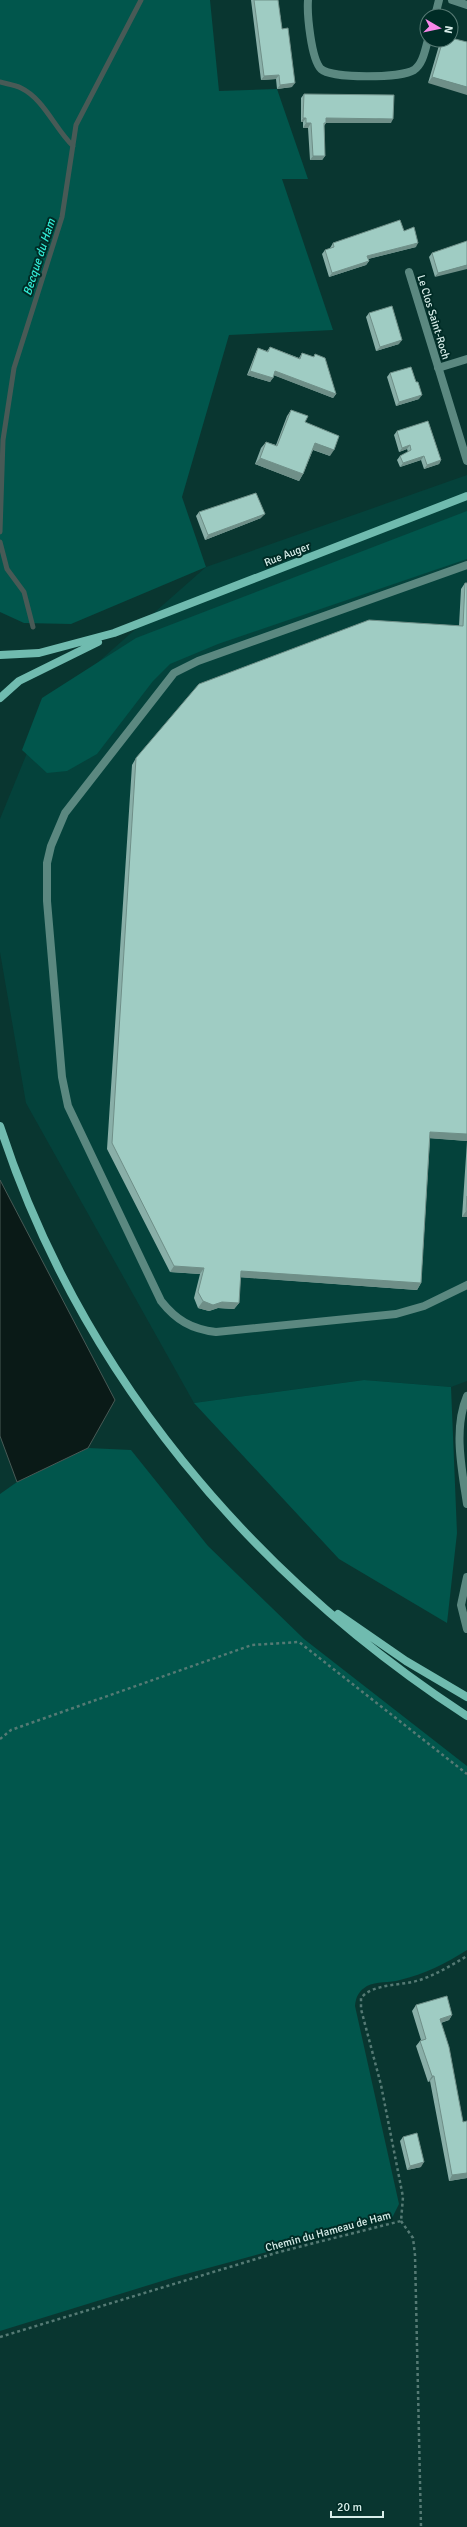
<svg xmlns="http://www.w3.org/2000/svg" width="467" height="2527" font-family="Signika,sans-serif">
	<rect width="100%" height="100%" fill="#093630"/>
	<path fill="#04423b" d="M467,475V1381L451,1387L364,1380L194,1403L26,1103L0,952V819L45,709L206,567Z"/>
	<path fill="#01564c" d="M0,0H210L219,91L277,89L308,179H282L333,330L229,335L182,497L206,567L71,624L24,623L0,612Z
		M467,511V559L218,644L170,664L153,681L97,754L67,771L47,773L22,750L42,698L136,638Z
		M364,1380L451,1387L457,1533L447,1623L339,1559L194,1403Z
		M88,1448L131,1450L208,1546L304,1639L467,1766V1950C445,1964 425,1974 400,1980C390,1983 376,1981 367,1986C359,1991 356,1996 355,2006L399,2204L392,2218L175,2277L0,2331V1494L17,1482Z"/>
	<path fill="#0a1a17" stroke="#485a56" d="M0,1180L115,1400L88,1448L17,1482L0,1436Z"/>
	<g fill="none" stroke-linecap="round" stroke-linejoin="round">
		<path stroke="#485a56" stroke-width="5" d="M0,82C7,84 15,85 21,88C44,99 55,129 73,146
			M0,532L3,440L14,368L62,217L76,125L141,0
			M0,542L7,569L24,592L33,627"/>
		<path stroke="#557a74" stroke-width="2.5" stroke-dasharray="3 3" stroke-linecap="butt" d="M0,1739L11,1730L252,1645L299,1642L467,1774
			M401,2221L413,2238L415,2255L421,2527
			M0,2337L279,2252L401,2221L403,2197L381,2085L361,2009V1998C373,1983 402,1986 420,1980C437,1974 452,1965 467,1956"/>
		<path stroke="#5b8880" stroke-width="8" d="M467,565L198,661L174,673L65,813L51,846L47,863V901L62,1077L68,1106L161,1301C176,1320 191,1329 216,1332L396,1314L424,1306L467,1285"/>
		<path stroke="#5b8880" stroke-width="8" d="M308,0C307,14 311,59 321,69C332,79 401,78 414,70C423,64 425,50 428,40
			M452,0L467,5
			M435,16L439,0
			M409,272L467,461
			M438,368L467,359
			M467,1396C453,1429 462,1470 467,1504
			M467,1577L461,1605L467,1629"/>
		<path stroke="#70bbaf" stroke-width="8" d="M0,655L39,653L114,633L467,496
			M0,698L19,681L98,642
			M0,1126C80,1373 251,1575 467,1716
			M338,1614L406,1661L467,1697"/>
	</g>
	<path fill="#89afa8" d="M251,0H278L282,29L292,87L277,89L276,79L261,80Z
		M442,40H451L467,42L428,83L440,42Z
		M304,94L391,123H326L324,126L325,156L322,160H310L308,128H303V122H301V98Z
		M404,231L416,247L368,259L369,261L366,265L329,277L322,254L325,250L330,249V248L333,243Z
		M467,241L435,277L429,257L432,253Z
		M369,313L399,344L376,351L366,317Z
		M270,347L299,358L302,353L313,357L315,354L336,394L333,398L274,375L270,382L247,375L256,352L258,348L267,351Z
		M390,373L416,382L419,399L396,406L387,377Z
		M291,410L305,422L330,456L313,450L303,474L299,481L255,464L261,448L266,442L276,445L287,416Z
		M397,431L441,460L439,464L424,469L421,460L400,467L397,460L400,456L408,452L407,449L399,452L394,435Z
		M199,512L261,518L205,540L196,516Z
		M465,583H467V1217H462L467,1141L430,1138L421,1283L417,1290L240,1277L239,1303L234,1309L218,1308L209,1311L198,1308L194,1298L200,1274L170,1272L107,1149L132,765L136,758L459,626L461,589Z
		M416,2005L452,2015L449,2020L441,2023L467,2178L449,2181L430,2081L428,2082L416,2046L420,2041L421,2040L412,2011Z
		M403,2137L421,2167L407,2170L400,2141Z"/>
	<path fill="#6f8f88" d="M279,75L276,79L261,80L264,76Z
		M432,77L467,87V95L428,83Z
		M295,83L292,87L277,89L280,85Z
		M303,118H306L303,122H301Z
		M326,118L393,119L391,123H324Z
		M306,123H311L308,128H303Z
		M313,156H325L322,160H310Z
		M418,243L416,247L364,260L367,256Z
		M369,261L366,265L329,277L332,273Z
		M467,265V269L435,277L438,273Z
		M402,340L399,344L376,351L380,347Z
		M250,371L273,378L270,382L247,375Z
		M275,371L336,394L333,398L273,375Z
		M422,395L419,399L396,406L399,402Z
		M315,443L334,450L330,456L311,449Z
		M410,445L407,449L399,452L402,448Z
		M424,456L421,460L400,467L403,463Z
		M260,458L303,474L299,481L255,464Z
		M441,460L439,464L424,469L427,465Z
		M265,514L261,518L205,540L208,535Z
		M430,1132L467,1134V1141L426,1138Z
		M466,1211H467V1217H462Z
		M174,1266L204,1268L200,1274L170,1272Z
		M241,1271L421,1283L417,1290L236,1277Z
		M203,1301L222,1302L239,1303L234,1309L218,1308L209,1311L198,1308Z
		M452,2015L449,2020L436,2024L440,2019Z
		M432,2076H434L430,2081L428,2082Z
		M424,2162L421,2167L407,2170L410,2166Z
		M467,2173V2178L449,2181L452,2175Z"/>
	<path fill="#9fccc3" stroke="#6f8f88" d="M254,0H278L282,29L288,28L295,83L280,85L279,75L264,76Z
		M451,38L467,42V87L432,77L443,40H451Z
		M304,94L394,95L393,119L326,118V123H324L325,156H313L311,123H306V118H303Z
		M400,220L404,231L414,227L418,243L367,256L369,261L332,273L325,250L334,247L333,243Z
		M467,241V265L438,273L432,253Z
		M392,306L402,340L380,347L369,313Z
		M270,347L300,359L302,353L314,357L315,354L325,358L336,394L275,371L273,378L250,371L258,348L268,352Z
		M411,367L416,382H418L422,395L399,402L390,373Z
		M291,410L308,416L305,422L339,436L334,450L315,443L303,474L260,458L266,442L277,446Z
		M428,421L441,460L427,465L424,456L403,463L400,456L411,450L410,445L402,448L397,431Z
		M256,493L265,514L208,535L199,512Z
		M465,583H467V1134L430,1132L421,1283L241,1271L239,1303L222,1302L213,1305L203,1301L198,1292L204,1268L174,1266L112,1143L136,758L199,684L369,620L463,626Z
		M467,1196V1211H466Z
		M447,1996L452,2015L440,2019L449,2047L463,2122L467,2121V2173L452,2175L434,2076H432L420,2041L426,2039L416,2005Z
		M417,2133L424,2162L410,2166L403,2137Z"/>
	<g text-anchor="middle" stroke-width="4" stroke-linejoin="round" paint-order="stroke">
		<g font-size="11" fill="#d8eeea" stroke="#002c26">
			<text transform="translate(434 317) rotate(73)" y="4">Le Clos Saint-Roch</text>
			<text transform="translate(287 554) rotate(-21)" y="4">Rue Auger</text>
			<text transform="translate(328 2231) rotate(-15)" y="4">Chemin du Hameau de Ham</text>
		</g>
		<g font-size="12" font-style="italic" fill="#32ebd5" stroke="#002c26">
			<text transform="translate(39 257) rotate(-72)" y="4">Becque du Ham</text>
		</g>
	</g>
	<g transform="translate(439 28) rotate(99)"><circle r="19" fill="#002c26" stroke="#567a74"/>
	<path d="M0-3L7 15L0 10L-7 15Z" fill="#f888e9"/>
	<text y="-6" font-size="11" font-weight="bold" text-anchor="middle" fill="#d8eeea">N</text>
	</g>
	<path d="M331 2511v6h52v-6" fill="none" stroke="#d8eeea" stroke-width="2"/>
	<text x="337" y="2511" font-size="12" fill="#d8eeea" stroke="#002c26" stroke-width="3" paint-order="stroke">20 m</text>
</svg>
